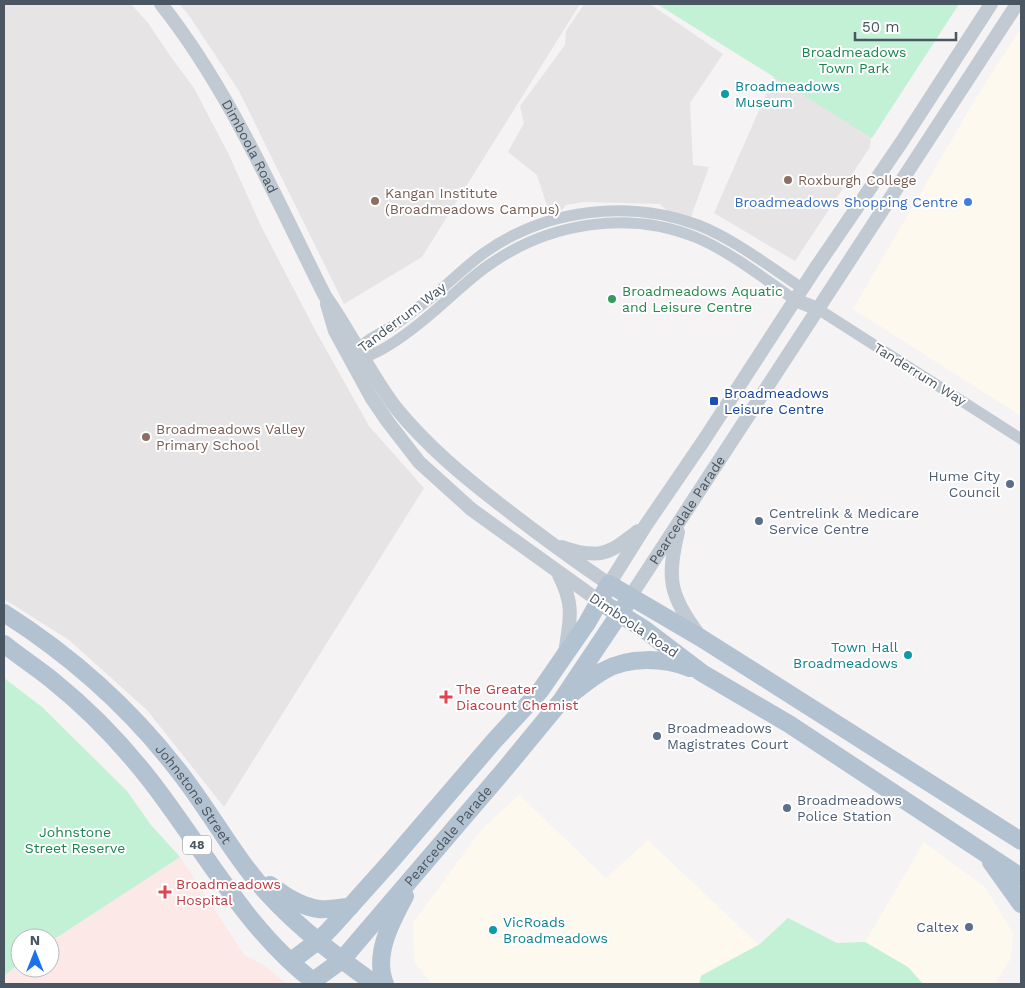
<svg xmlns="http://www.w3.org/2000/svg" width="1025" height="988" font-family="'Work Sans',sans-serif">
	<rect width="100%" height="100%" fill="#f5f3f3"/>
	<path fill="#fdf9ef" d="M1021,28V416L853,309L977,96Z
		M519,795L606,878L648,840L759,945L701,975L699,984H432L414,961L413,923L481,830Z
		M924,842L985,887L1013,933L1011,958L995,984H923L908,967L865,942Z"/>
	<path fill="#e6e4e5" d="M4,4H131L148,23L173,60L194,88L229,155L261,226L314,328L369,426L424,488L224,807L147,710L69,640L4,599Z
		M179,4H580L422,257L344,304L239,91L188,14Z
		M584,4H650L723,54L690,103L693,165L709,167L691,217L668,212L660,204L584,202L566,205L561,211L549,212L537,175L508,152L524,123L520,106L565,45L566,31Z
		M774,76L871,134L870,147L795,261L714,213Z"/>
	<path fill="#fce8e6" d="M180,857L244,955L265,966L287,984H4V976L20,963V968H50V942Z"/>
	<path fill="#c3f1d5" d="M657,4H959L872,138Z
		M4,678L42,707L127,791L151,825L180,857L50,942V938H20V963L4,976Z
		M788,918L837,943L865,942L908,967L923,984H699L701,976L760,944Z"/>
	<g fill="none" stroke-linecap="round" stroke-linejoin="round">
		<path stroke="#c1cad2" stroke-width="11" d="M818,309L1021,439
			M353,355C363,339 384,333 399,322C410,314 421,305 432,297C450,282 466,266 484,253C546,209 628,199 698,225C734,239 770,267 802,288
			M357,359C384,355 427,318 448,299C462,287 476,273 492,263C550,223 628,210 695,237C731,252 763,278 795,300"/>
		<g stroke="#c1cad2" stroke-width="14">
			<path id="s1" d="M161,4C230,91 275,197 325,296C351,332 369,373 396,408C427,446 463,476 502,506C537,533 572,559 609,584L646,525L704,440L815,269L901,143L991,4"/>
			<path d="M795,300L818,309"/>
			<path d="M327,304L335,331L371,397L388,422L419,462L471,509L599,601"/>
			<path d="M678,532C666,580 670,595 699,635"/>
			<path d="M562,547C599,560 609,554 638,531"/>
			<path d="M559,575C575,606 570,620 565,653"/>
			<path id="s2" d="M630,597L1017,4"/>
		</g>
		<g stroke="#b3c2d1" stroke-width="18">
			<path d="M599,601L644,629L702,673L789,724L1021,877"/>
			<path id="s3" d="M4,613C70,655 129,707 177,769C209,809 233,856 268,894C300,929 337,957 375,984"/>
			<path d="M4,644C20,657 37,668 52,680C88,709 122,744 150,780C203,848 247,932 317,984"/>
			<path d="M571,694C582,686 592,677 603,671C629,656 664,658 690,668"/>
			<path d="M991,862L1021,904"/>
			<path d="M270,885C284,895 301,907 319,909C329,910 340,907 350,907"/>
			<path d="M291,961L318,941L330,929L391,861L494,741L540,691L587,623L609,584L701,638L1021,841"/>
			<path id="s4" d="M313,981L342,960L352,948L505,769L561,701L626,604"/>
			<path d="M385,984C373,955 391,922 405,896"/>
		</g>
	</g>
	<g fill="#0f9aa8" stroke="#fff" stroke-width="2">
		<circle cx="725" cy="94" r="5"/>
		<circle cx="908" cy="655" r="5"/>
		<circle cx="493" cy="930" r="5"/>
	</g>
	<g fill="#8d6e63" stroke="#fff" stroke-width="2">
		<circle cx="788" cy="180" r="5"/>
		<circle cx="375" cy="201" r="5"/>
		<circle cx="146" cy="437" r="5"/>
	</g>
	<circle fill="#3f7fe0" stroke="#fff" stroke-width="2" cx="968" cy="202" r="5"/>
	<circle fill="#2e9e5b" stroke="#fff" stroke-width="2" cx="612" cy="299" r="5"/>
	<rect fill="#1a4fb4" stroke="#fff" stroke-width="2" x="709" y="396" width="10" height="10" rx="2.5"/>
	<g fill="#5c6f8a" stroke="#fff" stroke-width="2">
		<circle cx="1010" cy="484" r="5"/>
		<circle cx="759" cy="521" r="5"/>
		<circle cx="657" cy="736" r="5"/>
		<circle cx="787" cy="808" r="5"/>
		<circle cx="969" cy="927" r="5"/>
	</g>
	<g fill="#e0444e" stroke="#fff" stroke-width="2">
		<path d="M443.5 689.5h5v5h5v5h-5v5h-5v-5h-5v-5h5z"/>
		<path d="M162.5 884.5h5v5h5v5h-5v5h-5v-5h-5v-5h5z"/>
	</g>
	<g text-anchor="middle" stroke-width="4" stroke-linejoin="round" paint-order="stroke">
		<rect fill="#fff" stroke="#808990" stroke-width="1" x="183" y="835.5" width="28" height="19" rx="4"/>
		<g font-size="12" font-weight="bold" fill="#4a5661">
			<text x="197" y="849">48</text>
		</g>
		<g font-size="14" fill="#17864f" stroke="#fff">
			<text x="854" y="57">Broadmeadows<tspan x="854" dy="16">Town Park</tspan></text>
			<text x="75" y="837">Johnstone<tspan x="75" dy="16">Street Reserve</tspan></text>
		</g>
		<g font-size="14" fill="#0d838f" stroke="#fff" text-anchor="start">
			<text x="735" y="91">Broadmeadows<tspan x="735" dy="16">Museum</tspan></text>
			<text x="898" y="652" text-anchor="end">Town Hall<tspan x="898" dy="16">Broadmeadows</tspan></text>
			<text x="503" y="927">VicRoads<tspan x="503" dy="16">Broadmeadows</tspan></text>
		</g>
		<g font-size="14" fill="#4a5661" stroke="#fff">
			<text dy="5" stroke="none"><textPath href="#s1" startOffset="168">Dimboola Road</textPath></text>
			<text transform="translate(402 317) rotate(-37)" y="5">Tanderrum Way</text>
			<text transform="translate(920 374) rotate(32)" y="5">Tanderrum Way</text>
			<text dy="5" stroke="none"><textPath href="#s2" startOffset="104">Pearcedale Parade</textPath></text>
			<text transform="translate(634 625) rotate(34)" y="5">Dimboola Road</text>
			<text dy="5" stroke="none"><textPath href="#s3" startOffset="264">Johnstone Street</textPath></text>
			<text dy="5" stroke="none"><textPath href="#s4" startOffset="199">Pearcedale Parade</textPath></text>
		</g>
		<g font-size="14" fill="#785e54" stroke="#fff" text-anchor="start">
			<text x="798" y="185">Roxburgh College</text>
			<text x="385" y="198">Kangan Institute<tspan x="385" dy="16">(Broadmeadows Campus)</tspan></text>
			<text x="156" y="434">Broadmeadows Valley<tspan x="156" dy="16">Primary School</tspan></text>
		</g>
		<g font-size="14" fill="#366cbe" stroke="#fff" text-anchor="end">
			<text x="958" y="207">Broadmeadows Shopping Centre</text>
		</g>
		<g font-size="14" fill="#27864d" stroke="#fff" text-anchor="start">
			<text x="622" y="296">Broadmeadows Aquatic<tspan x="622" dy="16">and Leisure Centre</tspan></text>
		</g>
		<g font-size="14" fill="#164399" stroke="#fff" text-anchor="start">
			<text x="724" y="398">Broadmeadows<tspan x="724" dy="16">Leisure Centre</tspan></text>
		</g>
		<g font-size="14" fill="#4e5e75" stroke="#fff" text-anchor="start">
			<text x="1000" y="481" text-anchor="end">Hume City<tspan x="1000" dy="16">Council</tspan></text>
			<text x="769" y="518">Centrelink &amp; Medicare<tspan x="769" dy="16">Service Centre</tspan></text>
			<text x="667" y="733">Broadmeadows<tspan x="667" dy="16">Magistrates Court</tspan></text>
			<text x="797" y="805">Broadmeadows<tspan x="797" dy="16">Police Station</tspan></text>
			<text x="959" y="932" text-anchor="end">Caltex</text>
		</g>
		<g font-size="14" fill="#be3a42" stroke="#fff" text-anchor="start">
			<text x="456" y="694">The Greater<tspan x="456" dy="16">Diacount Chemist</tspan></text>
			<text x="176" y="889">Broadmeadows<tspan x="176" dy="16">Hospital</tspan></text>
		</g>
	</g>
	<rect width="1025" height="988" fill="none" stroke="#4a5661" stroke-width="10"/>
	<g transform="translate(35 953)"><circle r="24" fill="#ffffff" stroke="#b7bbc0"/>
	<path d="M0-4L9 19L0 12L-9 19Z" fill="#1a73e8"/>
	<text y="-8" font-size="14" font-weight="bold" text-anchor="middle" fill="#4a5661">N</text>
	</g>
	<path d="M855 32v8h101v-8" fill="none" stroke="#4a5661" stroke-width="2.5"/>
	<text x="862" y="32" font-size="15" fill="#4a5661" stroke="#ffffff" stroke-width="4" paint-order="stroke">50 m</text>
</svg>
